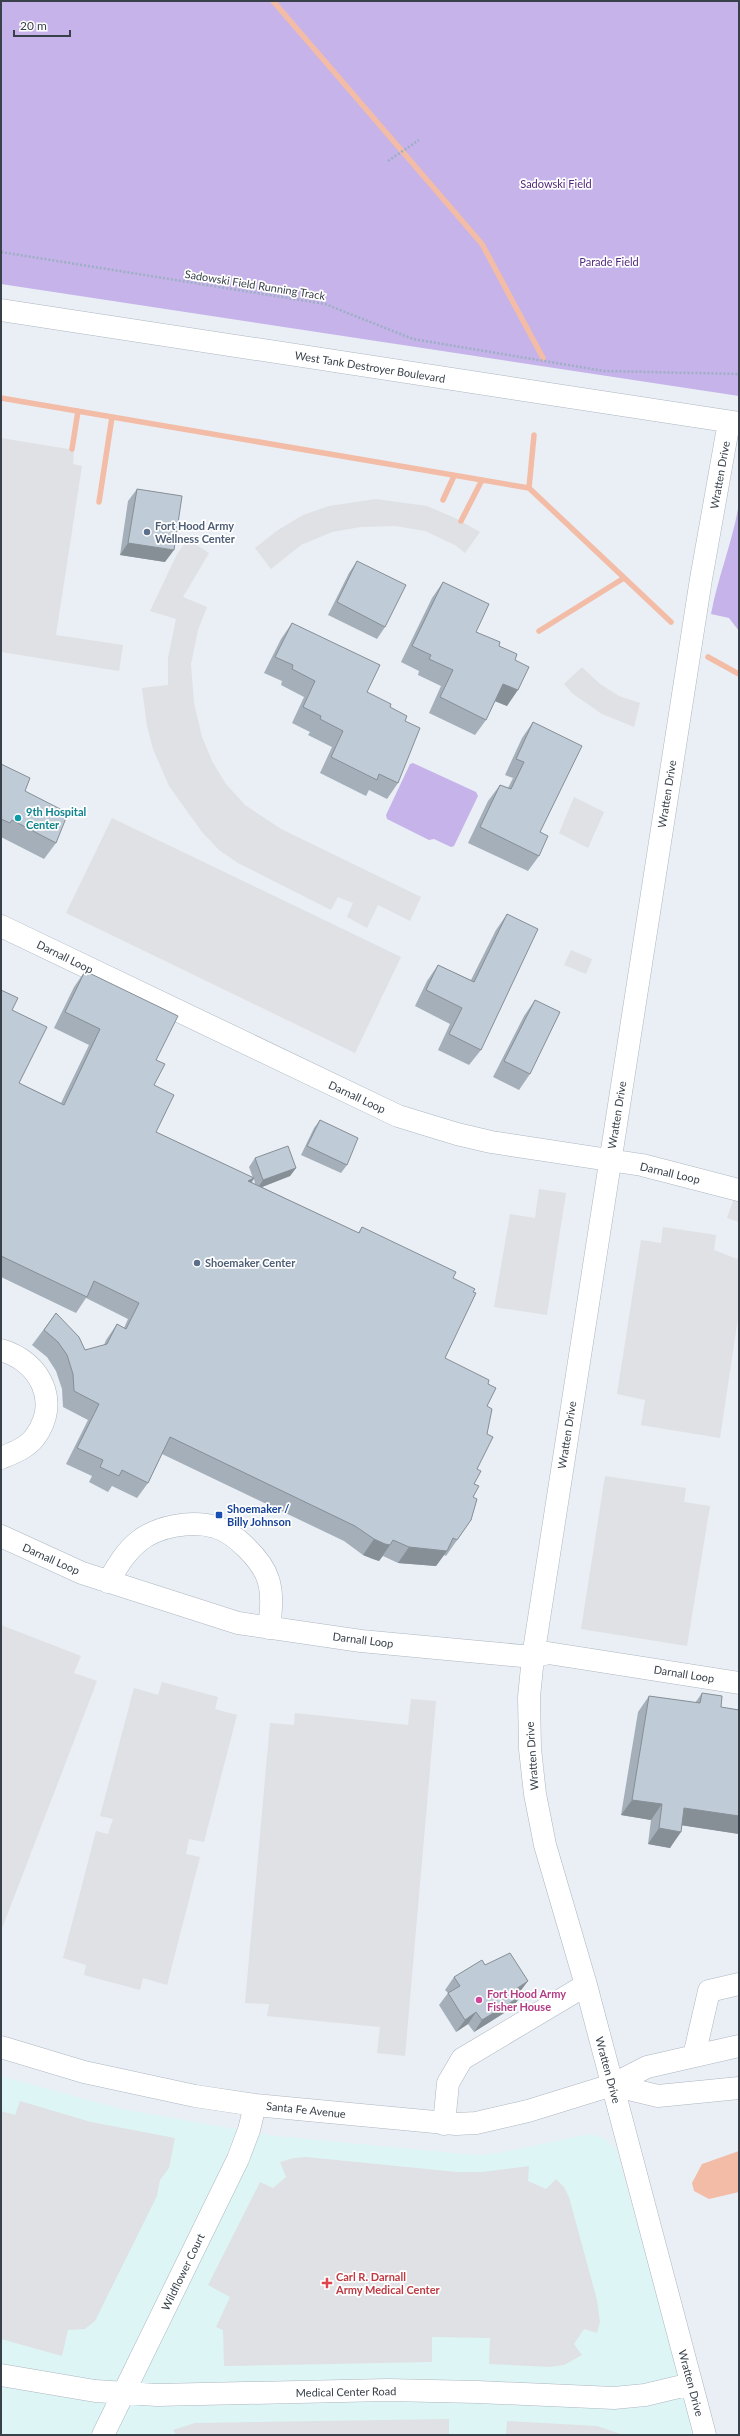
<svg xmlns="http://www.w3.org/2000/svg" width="740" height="2436" font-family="Lato,sans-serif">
	<rect width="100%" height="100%" fill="#eaeff5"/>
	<path fill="#def5f6" d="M1,2076L121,2109L276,2136L476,2155L499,2153L590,2134L604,2138L616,2149L695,2435H1Z"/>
	<path fill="#c5b3ea" d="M1,1H739V396L1,284Z
		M739,503V631L729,618L711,614C718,576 733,541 739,503Z
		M413,763L476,792L478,796L454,846L451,847L434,839L429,840L387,819L386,815L410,764Z"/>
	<path fill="#dfe1e4" d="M1,438L74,450L73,464L82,466L56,635L123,645L119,671L1,652Z
		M376,499L427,506L455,518L480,532L465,553L455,545L425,531L395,526L361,527L332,532L301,545L271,569L255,548L278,530L303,515L329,506Z
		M188,539L209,553L183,597L207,607L198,630L191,664L194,703L202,737L213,763L226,784L245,805L281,829L421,897L410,921L378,905L367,928L347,917L353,903L338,897L331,910L238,863L219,850L202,832L169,786L153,749L147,726L142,688L168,685V658L176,619L150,611L177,554Z
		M582,667L600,684L619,696L640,703L634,727L602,714L573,694L564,684Z
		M574,797L604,812L588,848L559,833Z
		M112,818L401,957L355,1053L66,913Z
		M571,950L592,959L586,974L564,965Z
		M539,1189L566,1193L547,1315L494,1307L510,1214L535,1218Z
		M737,1190H739V1222L727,1218Z
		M663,1227L716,1235L714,1250L737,1259L739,1257V1311L720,1438L641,1425L645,1400L617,1394L641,1240L661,1243Z
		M605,1476L686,1488L684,1502L710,1506L687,1646L581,1629Z
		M1,1625L81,1656L74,1673L97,1681L1,1931Z
		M162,1682L218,1697L215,1709L237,1715L204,1842L189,1839L186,1854L200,1857L167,1985L143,1978L140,1990L84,1975L86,1965L63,1958L96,1831L108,1834L113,1819L100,1816L134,1688L158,1695Z
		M411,1699L436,1701L405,2056L377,2053L380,2027L267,2016L269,2004L245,2003L270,1723L294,1725L295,1713L408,1725Z
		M20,2101L91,2122L175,2138L169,2168L160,2180L157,2196L95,2321L85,2329L68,2330L62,2356L1,2339V2111L15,2115Z
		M306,2157L457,2172H482L529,2166L528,2181L546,2189L556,2179L564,2187L569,2197L597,2300L600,2322L597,2333L584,2329L574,2344L582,2355L564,2365L550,2367L489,2364L490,2338L432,2337V2362L224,2366L223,2330L216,2327L230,2297L208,2285L260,2182L273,2188L286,2177L280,2162L294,2158Z
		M449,2419V2435H176L173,2430L195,2423Z
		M507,2421L597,2426L621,2434L506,2435Z"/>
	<path fill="#f2bca6" d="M739,2151V2192L709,2199L694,2191L692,2183L702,2164Z"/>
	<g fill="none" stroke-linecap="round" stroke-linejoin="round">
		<path stroke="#f2bca6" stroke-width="5.5" d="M273,1L482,244L543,358
			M1,398L529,488L671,622
			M72,449L78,411
			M529,488L534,435
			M443,500L454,476
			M99,502L112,417
			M461,521L482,480
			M539,631L624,578
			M708,657L739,674"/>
		<g stroke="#acb6c1" stroke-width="23">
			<path id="minor" d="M1,310L739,423
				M1,926L398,1116L457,1134L491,1142L642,1165L739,1190
				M1,1350C40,1361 61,1402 35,1437C27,1448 13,1453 1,1458
				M1,1536L82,1573L238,1623L361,1641L533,1657L548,1653L739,1683
				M108,1582C117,1567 125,1552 139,1541C158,1526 192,1520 215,1527C234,1532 262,1560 268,1579C273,1594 271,1612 269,1628
				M1,2047L84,2072L195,2096L255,2105L456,2124L476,2123L528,2111L612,2085L647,2067L739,2046
				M694,2056L709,1991L739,1984
				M612,2085L658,2096L739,2088
				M444,2124L448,2083L462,2059L586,1985
				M1,2375L95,2391L157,2395L387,2390L478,2392L614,2398L645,2395L691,2384
				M103,2435L238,2159L249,2130L255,2105
				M705,2435L586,1985L545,1845L535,1794L530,1749L529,1697L533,1657L701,579L729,422"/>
		</g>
		<path stroke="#9dafc3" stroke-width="2.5" stroke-dasharray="2 2" stroke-linecap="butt" d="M388,161L419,140
			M1,252L325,304L413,339L604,371L739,374"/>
		<use href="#minor" stroke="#fff" stroke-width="22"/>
	</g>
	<path fill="#a4afb9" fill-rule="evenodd" d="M137,489L165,562L120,555L128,501Z
		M357,561L385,627L377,639L328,615L349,573Z
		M443,582L476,632L499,646L515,660L507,706L495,701L486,720L475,735L429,713L441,686L418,675L419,671L401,662L432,598Z
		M292,623L367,692L390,707L405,721L398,783L387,799L369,790L366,796L320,773L332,747L308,735L310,732L292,723L304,697L281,685L282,681L264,673L281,639Z
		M533,722L540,832L539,856L528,871L468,843L488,801L500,785L508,788L513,778L505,775L522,738Z
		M1,764L25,791L56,843L44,859L1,837Z
		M507,914L481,1050L469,1065L438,1050L450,1024L415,1006L427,981L438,965L471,980L496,930Z
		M85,971L156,1060L154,1085L156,1132L253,1178L249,1167L255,1158L296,1168L290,1176L262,1187L358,1233L362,1227L453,1278L445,1358L488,1384L487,1406L477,1469L474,1484L471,1520L446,1556L444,1555L436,1566L398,1563L383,1556L379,1561L373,1559L363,1555L344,1541L162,1454L148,1483L137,1498L112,1486L108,1492L89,1482L92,1476L66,1464L88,1420L63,1407L62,1389L56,1371L47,1357L32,1345L56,1313L85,1350L104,1345L106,1340L117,1324L124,1328L128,1319L86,1298L76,1313L1,1277V990L12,1010L19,1083L61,1103L89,1045L54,1028L74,987ZM254,1179L255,1184L252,1182Z
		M535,1000L530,1074L519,1090L493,1077L524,1016Z
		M320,1120L347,1165L341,1173L301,1155L314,1128Z
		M702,1693L721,1707L739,1710V1834L682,1825L670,1848L648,1844L651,1820L621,1815L638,1712L649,1696L695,1703Z
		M485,1965L512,2008L474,2032L468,2024L456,2032L439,2005L448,1993L445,1990L454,1977Z"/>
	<path fill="#868e96" d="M128,543L174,550L165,562L120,555Z
		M503,684L518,690L507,706L492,700Z
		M296,1168L290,1176L257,1189L263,1180Z
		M254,1178L243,1194L248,1181Z
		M374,1539L390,1545L379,1561L373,1559L363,1555Z
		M409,1547L447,1551L436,1566L398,1563Z
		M632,1800L662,1804L651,1820L621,1815Z
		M684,1808L739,1816V1834L673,1824Z
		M659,1828L681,1832L670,1848L648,1844Z
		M528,1981L519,1993L507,2001L516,1989Z
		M521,1996L512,2008L474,2032L482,2020Z
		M476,2012L468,2024L456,2032L465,2020Z"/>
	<path fill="#bfcbd7" stroke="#868e96" d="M137,489L182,496L174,550L128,543Z
		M357,561L406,585L385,627L337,602Z
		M443,582L489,604L476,632L500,642L499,646L517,654L515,660L529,667L518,690L503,684L486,720L440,697L453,670L429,659L431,655L412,646Z
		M292,623L380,665L367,692L391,704L390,707L407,716L405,721L420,728L398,783L379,774L377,780L331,757L343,731L320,719L321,716L303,707L315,681L292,669L293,665L275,657Z
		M533,722L582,746L540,832L548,836L539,856L480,827L500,785L511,789L524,762L516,759Z
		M1,764L30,778L25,791L68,813L56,843L12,820L10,823L1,819Z
		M507,914L538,929L481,1050L449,1034L462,1008L426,990L438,965L474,982Z
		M85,971L178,1016L156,1060L165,1064L154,1085L174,1095L156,1132L254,1178L248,1181L359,1233L362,1227L456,1272L453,1278L475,1289L473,1292L476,1293L445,1358L489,1380L488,1384L496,1388L487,1406L492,1409L487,1434L493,1437L477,1469L481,1471L474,1484L479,1486L473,1497L477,1499L471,1520L457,1540L453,1538L447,1551L409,1547L393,1540L390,1545L385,1544L374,1539L355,1526L170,1437L148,1483L122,1470L119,1476L100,1467L103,1460L77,1448L99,1404L74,1391L73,1374L67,1355L58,1342L44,1330L56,1313L79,1337L85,1350L107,1344L117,1324L126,1329L139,1303L94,1281L87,1297L1,1256V990L18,998L12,1010L47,1027L19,1083L64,1105L100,1029L65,1012Z
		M535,1000L560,1012L530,1074L504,1061Z
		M320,1120L358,1138L347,1165L307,1146Z
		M288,1146L296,1168L263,1180L255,1158Z
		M702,1693L722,1696L721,1707L739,1710V1816L684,1808L681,1832L659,1828L662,1804L632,1800L649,1696L700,1703Z
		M510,1953L528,1981L516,1989L521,1996L482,2020L476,2012L465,2020L448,1993L460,1986L454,1977L482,1960L485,1965Z"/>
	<g fill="#5c6f8a" stroke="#fff" stroke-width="1.5">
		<circle cx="147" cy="532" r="4"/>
		<circle cx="197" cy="1263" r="4"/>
	</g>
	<circle fill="#0f9aa8" stroke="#fff" stroke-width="1.5" cx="18" cy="818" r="4"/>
	<rect fill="#1a4fb4" stroke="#fff" stroke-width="1.5" x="215" y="1511" width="8" height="8" rx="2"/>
	<circle fill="#d1479c" stroke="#fff" stroke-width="1.5" cx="479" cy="2000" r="4"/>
	<path fill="#e0444e" stroke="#fff" stroke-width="1.5" d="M325 2277h4v4h4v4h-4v4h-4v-4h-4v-4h4z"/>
	<g text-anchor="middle" stroke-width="3.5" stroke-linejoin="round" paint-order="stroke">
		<g font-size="11" fill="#53297d" stroke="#fff">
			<text x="556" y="188">Sadowski Field</text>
			<text x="609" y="266">Parade Field</text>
		</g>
		<g font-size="11" fill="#38414a" stroke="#fff">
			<text transform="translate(255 285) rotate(9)" y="4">Sadowski Field Running Track</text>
			<text transform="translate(370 367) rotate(9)" y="4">West Tank Destroyer Boulevard</text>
			<text transform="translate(720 475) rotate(-80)" y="4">Wratten Drive</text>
			<text transform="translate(667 794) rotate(-81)" y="4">Wratten Drive</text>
			<text transform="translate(65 957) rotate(26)" y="4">Darnall Loop</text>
			<text transform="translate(357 1097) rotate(25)" y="4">Darnall Loop</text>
			<text transform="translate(617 1115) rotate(-81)" y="4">Wratten Drive</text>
			<text transform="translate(670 1173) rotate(13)" y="4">Darnall Loop</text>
			<text transform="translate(567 1435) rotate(-81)" y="4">Wratten Drive</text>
			<text transform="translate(51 1559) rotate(24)" y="4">Darnall Loop</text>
			<text transform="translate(363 1640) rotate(7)" y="4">Darnall Loop</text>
			<text transform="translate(684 1674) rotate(9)" y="4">Darnall Loop</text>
			<text transform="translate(532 1756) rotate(-94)" y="4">Wratten Drive</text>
			<text transform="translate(608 2070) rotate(75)" y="4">Wratten Drive</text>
			<text transform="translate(306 2110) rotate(6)" y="4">Santa Fe Avenue</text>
			<text transform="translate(183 2272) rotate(-64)" y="4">Wildflower Court</text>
			<text transform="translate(691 2383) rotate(75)" y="4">Wratten Drive</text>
			<text transform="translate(346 2392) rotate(-1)" y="4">Medical Center Road</text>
		</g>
		<g font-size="11" font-weight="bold" fill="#4e5e75" stroke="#fff" text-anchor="start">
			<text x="155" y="530">Fort Hood Army<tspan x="155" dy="13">Wellness Center</tspan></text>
			<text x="205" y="1267">Shoemaker Center</text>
		</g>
		<g font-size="11" font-weight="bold" fill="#0d838f" stroke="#fff" text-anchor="start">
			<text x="26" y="816">9th Hospital<tspan x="26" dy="13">Center</tspan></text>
		</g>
		<g font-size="11" font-weight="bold" fill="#164399" stroke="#fff" text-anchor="start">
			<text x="227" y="1513">Shoemaker /<tspan x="227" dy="13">Billy Johnson</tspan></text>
		</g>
		<g font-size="11" font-weight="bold" fill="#b23c85" stroke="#fff" text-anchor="start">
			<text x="487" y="1998">Fort Hood Army<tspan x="487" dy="13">Fisher House</tspan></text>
		</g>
		<g font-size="11" font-weight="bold" fill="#be3a42" stroke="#fff" text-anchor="start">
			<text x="336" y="2281">Carl R. Darnall<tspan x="336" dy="13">Army Medical Center</tspan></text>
		</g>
	</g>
	<rect width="740" height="2436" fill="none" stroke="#38414a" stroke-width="4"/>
	<path d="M14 30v6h56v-6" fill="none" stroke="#38414a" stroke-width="2"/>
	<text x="20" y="30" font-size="12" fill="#38414a" stroke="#ffffff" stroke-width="3" paint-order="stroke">20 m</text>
</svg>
